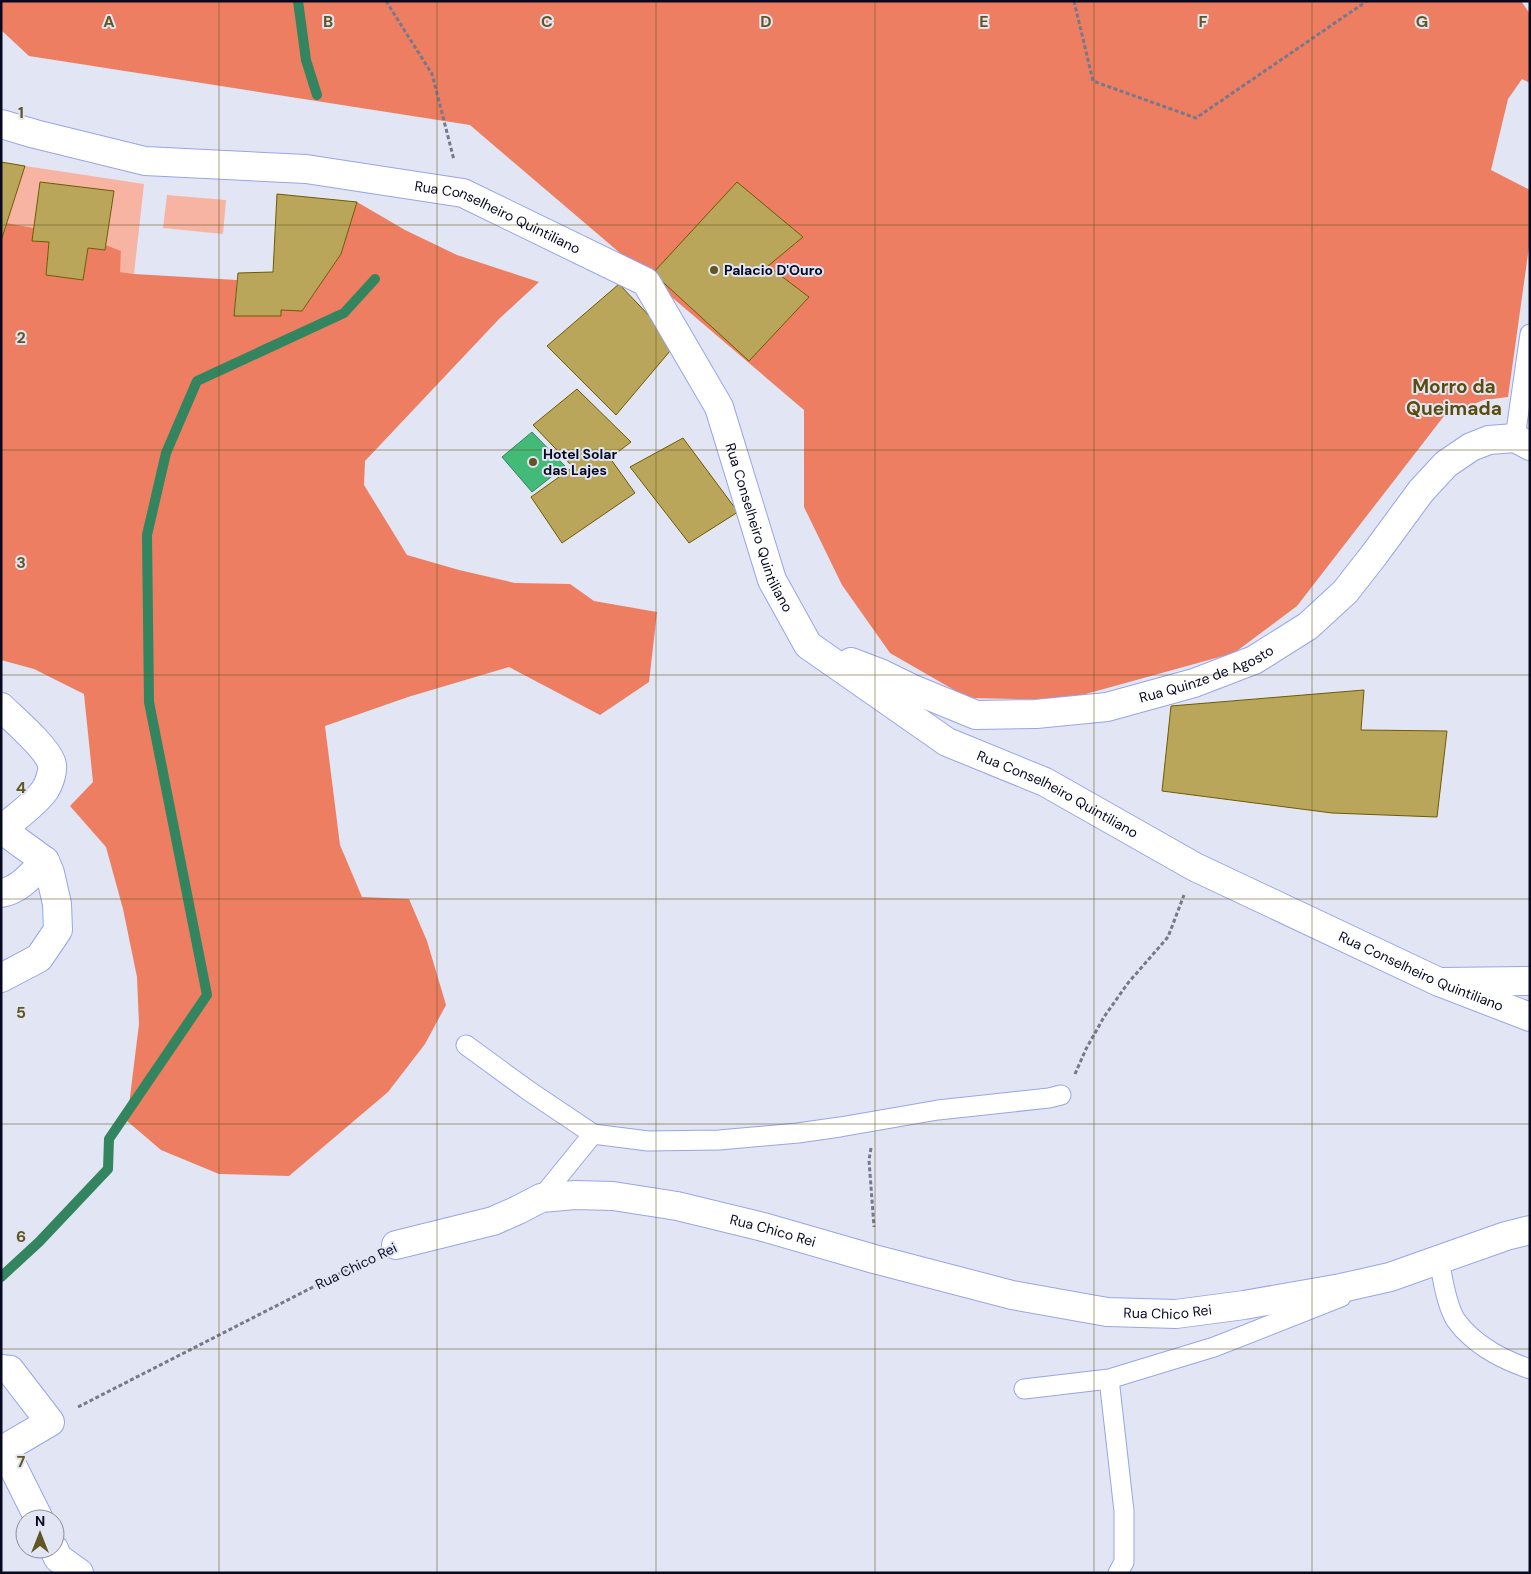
<svg xmlns="http://www.w3.org/2000/svg" width="1531" height="1574" font-family="'DM Sans',sans-serif">
	<rect width="100%" height="100%" fill="#e2e5f3"/>
	<path fill="#f7b4a2" d="M25,166L144,184L134,274L119,272L121,251L106,245L114,191L41,182L34,228L7,223Z
		M167,195L226,200L223,234L163,228Z"/>
	<path fill="#ed7e61" d="M1,1H1521L1530,14V83L1522,79L1508,99L1491,170L1530,190V240L1508,397L1484,400L1444,416L1297,606L1234,653L1064,700L968,698L890,653L842,585L804,507V410L470,125L29,56L1,30Z
		M357,202L405,230L457,255L539,282L499,319L365,461L364,485L407,555L459,570L515,583L570,584L594,601L657,612L649,682L600,715L509,667L408,697L325,726L340,845L362,897L409,899L427,941L446,1005L425,1044L388,1092L289,1176L219,1174L161,1150L127,1121L139,1024L137,977L123,909L106,847L70,806L93,782L84,694L34,669L1,660V241L7,223L34,228L49,242L46,275L83,280L88,248L105,250L106,245L121,251L120,272L134,274L237,280L234,316L281,310L302,311L341,254Z"/>
	<path fill="#44ba78" stroke="#32855e" d="M532,432L565,466L532,492L502,457Z"/>
	<g fill="none" stroke-linecap="round" stroke-linejoin="round">
		<path stroke="#32855e" stroke-width="10" d="M298,1L306,60L317,95
			M1,1277L39,1242L108,1169L109,1139L207,995L149,702L147,535L166,453L197,381L344,313L375,279"/>
	</g>
	<path fill="#b9a65a" stroke="#6e5b00" d="M1,162L25,166L1,241Z
		M40,182L114,191L105,250L88,248L83,280L46,275L49,242L32,241Z
		M737,182L803,237L768,266L809,297L749,361L653,273Z
		M277,194L357,202L341,254L302,311L281,310V316H234L238,273L273,272Z
		M619,284L676,344L616,415L547,346Z
		M577,389L631,442L610,458L635,493L562,543L531,497L573,467L533,425Z
		M683,438L738,512L689,543L630,467Z
		M1364,690L1361,730L1447,731L1437,817L1332,813L1162,791L1171,706Z"/>
	<g fill="none" stroke-linecap="round" stroke-linejoin="round">
		<g stroke="#98a5e8" stroke-width="21">
			<path id="lane" d="M1515,438L1530,334
				M466,1045L529,1091L593,1134L648,1141L719,1140L798,1133L840,1127L938,1110L1049,1098L1061,1095
				M541,1198L593,1134
				M1439,1260C1443,1279 1445,1299 1454,1317C1456,1321 1460,1325 1463,1329C1482,1349 1504,1360 1530,1369
				M1109,1379L1124,1511V1562L1118,1573
				M1024,1389L1109,1379L1214,1347L1341,1297"/>
		</g>
		<g stroke="#98a5e8" stroke-width="30">
			<g id="street">
				<path d="M1,707C13,719 49,749 52,765C53,772 49,784 45,790C34,805 16,817 2,829"/>
				<path d="M1,829L45,861L50,873L57,904L58,930L39,958L1,978"/>
				<path d="M1,893C20,890 32,874 45,861"/>
				<path d="M1441,982L1530,981"/>
				<path id="s1" d="M396,1245L493,1221L518,1210L541,1198L575,1195L613,1196L677,1206L763,1227L874,1259L1012,1295L1107,1312L1176,1314L1244,1305L1341,1288L1390,1277L1506,1236L1530,1230"/>
				<path d="M1,1369L10,1370L50,1422L4,1449L39,1519"/>
				<path d="M54,1549L58,1558L79,1573"/>
			</g>
		</g>
		<g stroke="#98a5e8" stroke-width="30">
			<g id="secondary">
				<path id="s2" d="M1,124L35,134L145,161L306,169L463,193L646,282L719,407L772,580L808,645L947,742L1045,782L1195,867L1439,982L1530,1017"/>
				<path id="s3" d="M851,662L880,673L915,690L976,715L1036,714L1107,707L1194,683L1254,660L1308,626L1345,592L1374,555L1421,491L1446,464L1471,447L1489,440L1515,438L1530,446"/>
			</g>
		</g>
		<path stroke="#76798b" stroke-width="3" stroke-dasharray="4 2.5" stroke-linecap="butt" d="M386,1L432,74L454,160
			M1074,1L1093,81L1196,118L1367,1
			M1075,1074L1086,1049L1104,1017L1128,983L1168,937L1184,895
			M871,1148L869,1160L874,1227
			M78,1407L368,1259"/>
		<use href="#lane" stroke="#fff" stroke-width="19"/>
		<use href="#street" stroke="#fff" stroke-width="28"/>
		<use href="#secondary" stroke="#fff" stroke-width="28"/>
	</g>
	<path fill="none" stroke="#625522" stroke-width="1" stroke-opacity="0.55" d="M219,1V1573M437,1V1573M656,1V1573M875,1V1573M1094,1V1573M1312,1V1573M1,225H1530M1,450H1530M1,675H1530M1,899H1530M1,1124H1530M1,1349H1530"/>
	<g fill="#625522" stroke="#e2e5f3" stroke-width="2">
		<circle cx="714" cy="270" r="5"/>
		<circle cx="533" cy="462" r="5"/>
	</g>
	<g text-anchor="middle" stroke-width="4" stroke-linejoin="round" paint-order="stroke">
		<g font-size="14" fill="#070920" stroke="#e2e5f3">
			<text dy="5" stroke="none"><textPath href="#s2" startOffset="509">Rua Conselheiro Quintiliano</textPath></text>
			<text dy="5" stroke="none"><textPath href="#s2" startOffset="944">Rua Conselheiro Quintiliano</textPath></text>
			<text dy="5" stroke="none"><textPath href="#s3" startOffset="372">Rua Quinze de Agosto</textPath></text>
			<text dy="5" stroke="none"><textPath href="#s2" startOffset="1364">Rua Conselheiro Quintiliano</textPath></text>
			<text dy="5" stroke="none"><textPath href="#s2" startOffset="1769">Rua Conselheiro Quintiliano</textPath></text>
			<text dy="5" stroke="none"><textPath href="#s1" startOffset="389">Rua Chico Rei</textPath></text>
			<text transform="translate(356 1266) rotate(-26)" y="5">Rua Chico Rei</text>
			<text dy="5" stroke="none"><textPath href="#s1" startOffset="794">Rua Chico Rei</textPath></text>
		</g>
		<g font-size="14" font-weight="bold" fill="#070920" stroke="#e2e5f3" text-anchor="start">
			<text x="724" y="275">Palacio D'Ouro</text>
			<text x="543" y="459">Hotel Solar<tspan x="543" dy="16">das Lajes</tspan></text>
		</g>
		<g font-size="19" font-weight="bold" fill="#5a4c0d" stroke="#e2e5f3">
			<text x="1454" y="393">Morro da<tspan x="1454" dy="22">Queimada</tspan></text>
		</g>
	</g>
	<g font-size="16" text-anchor="middle" font-weight="bold" fill="#625522" stroke="#e2e5f3" stroke-width="4" stroke-linejoin="round" paint-order="stroke">
		<text x="109" y="27">A</text>
		<text x="328" y="27">B</text>
		<text x="547" y="27">C</text>
		<text x="766" y="27">D</text>
		<text x="984" y="27">E</text>
		<text x="1203" y="27">F</text>
		<text x="1422" y="27">G</text>
		<text x="21" y="118">1</text>
		<text x="21" y="343">2</text>
		<text x="21" y="568">3</text>
		<text x="21" y="793">4</text>
		<text x="21" y="1018">5</text>
		<text x="21" y="1242">6</text>
		<text x="21" y="1467">7</text>
	</g>
	<rect width="1531" height="1574" fill="none" stroke="#070920" stroke-width="5"/>
	<g transform="translate(40 1534)"><circle r="24" fill="#e2e5f3" stroke="#8a8d9f"/>
	<path d="M0-4L9 19L0 12L-9 19Z" fill="#625522"/>
	<text y="-8" font-size="14" font-weight="bold" text-anchor="middle" fill="#070920">N</text>
	</g>
</svg>
